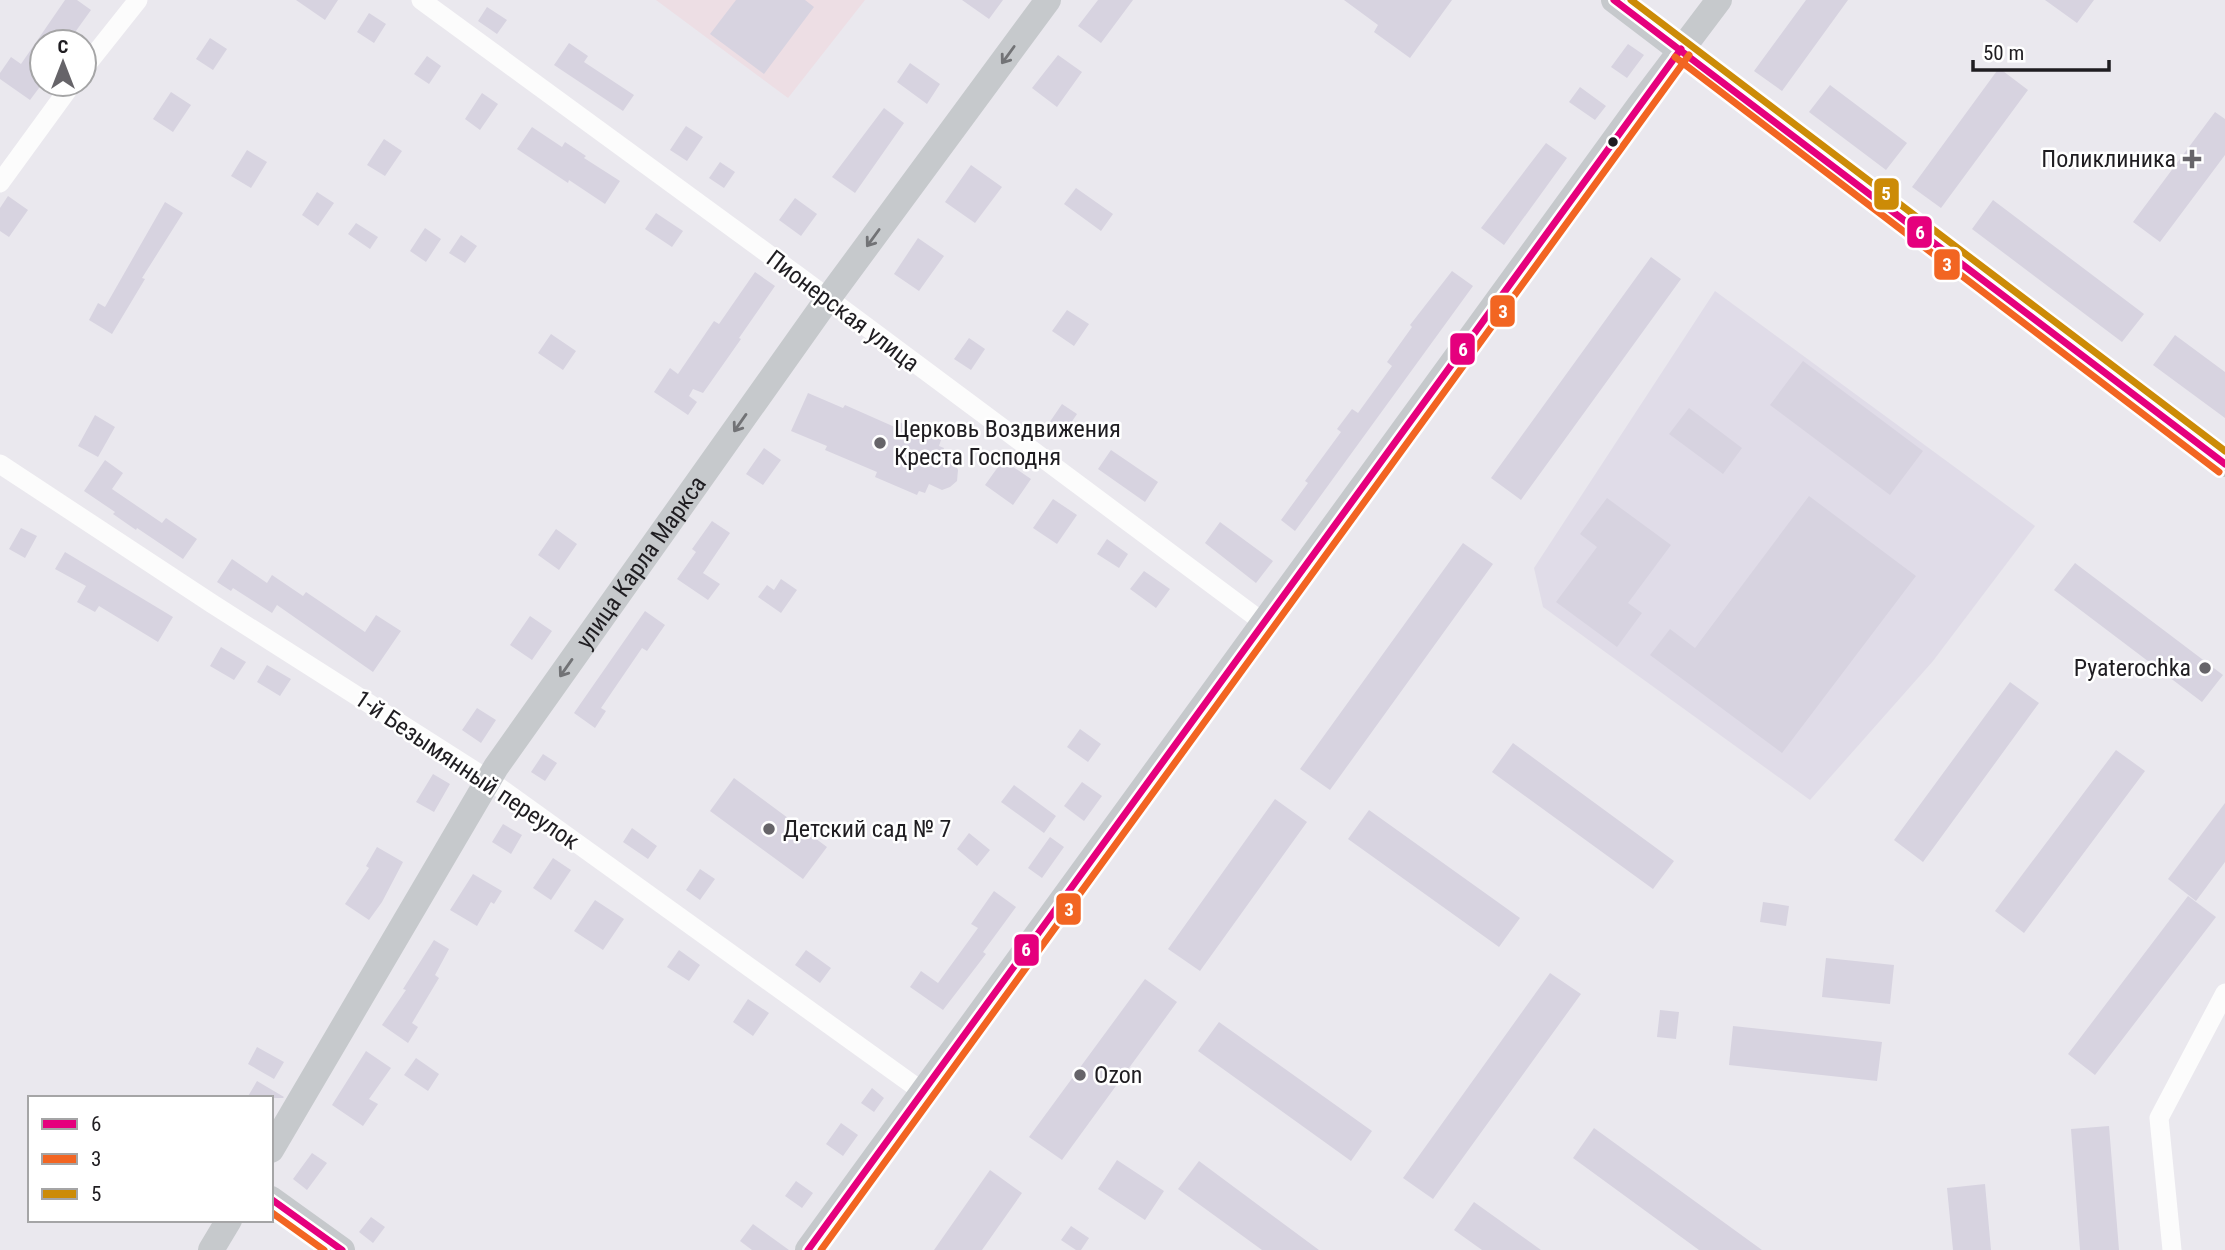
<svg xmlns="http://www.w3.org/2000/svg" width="2225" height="1250" font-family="'Roboto Condensed',sans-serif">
	<rect width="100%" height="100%" fill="#eae8ee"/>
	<path fill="#e0dce8" d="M1715,291L2035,526L1933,661L1810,800L1543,607L1534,568Z"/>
	<path fill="#eddee4" d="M656,0H865L788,98Z"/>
	<path fill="#d7d3e0" d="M65,0H77L91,10L68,42H42V84L30,100L0,79V73L11,57L21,64Z
		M296,0H338L325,20Z
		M736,0H805L814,7L764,74L710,34Z
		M962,0H1003L989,19Z
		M1098,0H1133L1101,43L1078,26Z
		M1344,0H1452L1410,58L1374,32L1378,25Z
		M1806,0H1848L1782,91L1754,71Z
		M2045,0H2094L2077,23Z
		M487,7L507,20L497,34L478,21Z
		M369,13L386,24L374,43L357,32Z
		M210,38L227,49L213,70L196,59Z
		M569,43L588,56L584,62L634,95L623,111L554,65Z
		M1628,44L1644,55L1627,78L1611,67Z
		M1058,55L1082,72L1057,107L1032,88Z
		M427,56L441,66L429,84L414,74Z
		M910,63L940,84L927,104L897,82Z
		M1999,68L2028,90L1941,208L1912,187Z
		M1830,85L1907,143L1886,170L1809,112Z
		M1580,87L1606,106L1595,120L1569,102Z
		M171,92L191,105L173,132L153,119Z
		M482,93L498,104L480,130L465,119Z
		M884,108L904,123L855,193L832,177Z
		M2215,112L2225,119V155L2160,242L2133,222Z
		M686,126L703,137L687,161L670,150Z
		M532,127L562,147L565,142L586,156L584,158L620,181L605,204L569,180L568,183L517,149Z
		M384,139L402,151L385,176L367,165Z
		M1546,143L1567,158L1504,245L1481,228Z
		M247,150L267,162L251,188L231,176Z
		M720,162L735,172L724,188L709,178Z
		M971,165L1002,187L975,223L945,202Z
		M1076,188L1113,214L1101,231L1064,204Z
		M317,192L334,203L318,226L302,215Z
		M8,196L28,210L9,237L0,231V208Z
		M795,198L817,214L801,236L779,220Z
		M1993,200L2144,314L2122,342L1972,229Z
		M165,202L183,213L142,278L145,279L112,334L89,320L98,303L105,307Z
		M656,213L683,231L672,247L645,229Z
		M356,223L378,237L370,249L348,234Z
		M425,228L441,239L426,262L410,251Z
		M461,235L477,246L465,263L449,253Z
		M918,238L944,256L919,291L894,274Z
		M1651,257L1681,279L1521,500L1491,478Z
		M1452,271L1473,286L1295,531L1281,520L1308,483L1305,481L1341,432L1337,429L1352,409L1358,413L1392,366L1387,362L1412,327L1410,325Z
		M755,272L775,286L739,338L741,339L703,393L693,389L689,396L697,402L688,415L654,392L670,368L678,374L714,321L719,324Z
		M1067,310L1089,324L1074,346L1052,331Z
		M551,334L576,351L563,370L538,353Z
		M2175,335L2225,372V418L2153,365Z
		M969,338L985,349L971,370L954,359Z
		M1803,361L1923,451L1890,495L1770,405Z
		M808,393L843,408L845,405L897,428L899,422L941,440L939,446L944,448L941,456L954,461L958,470L957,481L950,487L942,490L929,484L925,493L919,491L917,495L875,477L877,472L825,450L827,446L791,431Z
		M1062,404L1077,414L1060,439L1045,429Z
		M1689,408L1742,448L1723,474L1669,434Z
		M95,415L115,427L98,457L78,446Z
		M764,448L781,460L763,485L746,474Z
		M1111,450L1158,482L1145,502L1098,469Z
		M105,460L123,473L112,489L162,523L166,518L197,539L183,559L137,528L136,530L113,514L115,512L84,491Z
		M1003,460L1031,479L1013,505L985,485Z
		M1809,496L1916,576L1782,753L1650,655L1670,629L1695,648Z
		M1607,498L1671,545L1628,603L1642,613L1617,647L1556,602L1597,547L1580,534Z
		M1053,499L1077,515L1057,544L1033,528Z
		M712,521L730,533L703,573L720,584L708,600L677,579L696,552L692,549Z
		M1220,522L1273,561L1256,583L1205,543Z
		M21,528L37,536L25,558L9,549Z
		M556,529L577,544L559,570L538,555Z
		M1107,539L1128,554L1119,568L1097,554Z
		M1463,543L1493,564L1330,790L1300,769Z
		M65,552L173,617L158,642L99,606L95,612L77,602L86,586L55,569Z
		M232,559L267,583L272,575L303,596L306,592L365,632L376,615L401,631L373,672L277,605L272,613L233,588L231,591L217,582Z
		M2075,563L2223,675L2202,702L2054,590Z
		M1144,571L1170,589L1156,608L1130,589Z
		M781,579L797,590L781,613L758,597L767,585L774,590Z
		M645,611L665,625L647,651L642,648L601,708L606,711L595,728L574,713Z
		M530,616L552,631L532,660L510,645Z
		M221,647L246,662L234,680L210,666Z
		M267,665L291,679L280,696L257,682Z
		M2010,682L2039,703L1923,862L1894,840Z
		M477,708L496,720L481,743L462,730Z
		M1080,729L1101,744L1088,762L1067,747Z
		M1513,743L1674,861L1653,889L1492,772Z
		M2116,750L2145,771L2024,933L1995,911Z
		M543,754L557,763L545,781L531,772Z
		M433,774L450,784L434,812L416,802Z
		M734,778L827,847L803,879L710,811Z
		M1082,782L1102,796L1084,821L1064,806Z
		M1014,785L1056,816L1044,833L1001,802Z
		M1275,799L1307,822L1200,971L1168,949Z
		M2225,803V862L2196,901L2168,879Z
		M1369,810L1520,918L1499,947L1348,839Z
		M503,824L522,835L511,854L492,842Z
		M632,828L657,846L648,859L623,842Z
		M969,833L990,850L977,866L957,849Z
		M1050,837L1064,847L1042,878L1028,868Z
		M377,847L403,862L382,902L369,920L345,904L369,868L366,866Z
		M553,858L571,870L551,900L533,888Z
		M700,869L715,879L700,900L686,890Z
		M473,874L502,891L494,904L491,902L477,926L450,910Z
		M994,891L1016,907L983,952L986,954L943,1010L910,987L921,971L938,983L978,928L971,924Z
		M2188,896L2216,917L2095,1075L2068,1054Z
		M595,900L624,919L603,950L574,931Z
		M1763,902L1789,906L1786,926L1760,922Z
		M434,940L449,949L435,975L439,978L412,1023L418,1027L408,1043L382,1025L406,990L403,989Z
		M679,950L700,965L689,981L667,967Z
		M806,950L831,968L820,983L795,965Z
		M1826,958L1894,965L1890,1004L1822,997Z
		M1550,973L1581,994L1433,1199L1403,1178Z
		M1145,979L1177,1002L1062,1160L1029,1137Z
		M748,999L769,1013L753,1036L733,1022Z
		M1660,1010L1679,1012L1676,1039L1657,1037Z
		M1219,1022L1372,1131L1351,1161L1198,1051Z
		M1733,1026L1882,1042L1877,1081L1729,1065Z
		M257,1047L284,1062L274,1079L248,1064Z
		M366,1051L391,1068L369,1099L378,1104L363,1126L332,1105Z
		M416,1058L439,1074L428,1091L404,1075Z
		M257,1081L284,1097L283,1098H247Z
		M872,1088L884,1098L874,1112L861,1103Z
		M841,1123L858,1135L843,1156L826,1144Z
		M2109,1126L2119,1250H2080L2071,1129Z
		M1594,1128L1762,1250H1699L1573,1158Z
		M312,1153L327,1163L307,1190L293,1179Z
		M1117,1160L1164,1191L1145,1220L1098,1189Z
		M1199,1161L1319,1250H1262L1178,1189Z
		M990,1170L1022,1193L982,1250H934Z
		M796,1181L813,1193L802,1208L785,1196Z
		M1985,1184L1991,1250H1953L1947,1188Z
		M1474,1202L1541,1250H1482L1454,1230Z
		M371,1217L385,1227L373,1243L359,1232Z
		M753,1224L789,1250H752L740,1241Z
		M1071,1226L1089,1238L1081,1250H1076L1061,1240Z"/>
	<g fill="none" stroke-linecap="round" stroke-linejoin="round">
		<path stroke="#fcfcfc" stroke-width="19" d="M421,0L801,278L1264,623
			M84,68L138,0
			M0,183L72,84
			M0,464L211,603L489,780L923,1092
			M2172,1250L2159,1118L2225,993"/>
		<g stroke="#c6c9cc" stroke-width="26">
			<path d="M1614,0L2225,464"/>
			<path id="s1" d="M271,1150L496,767L827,300L1048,0"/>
			<path d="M271,1199L342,1250"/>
			<path d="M211,1250L229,1220"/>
			<path d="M808,1250L1639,106L1719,0"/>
		</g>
		<g stroke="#fff" stroke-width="12">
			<path id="bus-1" d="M1614,0L2225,464
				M271,1199L342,1250
				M808,1250L1681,49"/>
		</g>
		<g stroke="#fff" stroke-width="12">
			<path id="bus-2" d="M1675,57L2219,472
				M271,1212L324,1250
				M821,1250L1689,55"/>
		</g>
		<g stroke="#fff" stroke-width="12">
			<path id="bus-3" d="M1631,0L2225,451"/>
		</g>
		<use href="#bus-1" stroke="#e5007d" stroke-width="7"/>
		<use href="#bus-2" stroke="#f26522" stroke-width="7"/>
		<use href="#bus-3" stroke="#cc8b07" stroke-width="7"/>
	</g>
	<defs><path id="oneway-shaft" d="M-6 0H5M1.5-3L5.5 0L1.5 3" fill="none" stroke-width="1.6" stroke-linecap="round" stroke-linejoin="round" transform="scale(1.75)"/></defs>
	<g stroke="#727376">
		<use href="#oneway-shaft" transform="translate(1008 55) rotate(126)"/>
		<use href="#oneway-shaft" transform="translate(873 238) rotate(126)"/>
		<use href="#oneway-shaft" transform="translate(740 423) rotate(125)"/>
		<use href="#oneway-shaft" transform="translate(566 668) rotate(125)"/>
	</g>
	<circle fill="#1f1d21" stroke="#fff" stroke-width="2.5" cx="1613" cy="142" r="6"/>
	<g fill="#666469" stroke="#fff" stroke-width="2.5">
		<path d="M2188.5 148.5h7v7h7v7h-7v7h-7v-7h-7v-7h7z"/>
		<circle cx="880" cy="443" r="7"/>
		<circle cx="2205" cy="668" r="7"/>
		<circle cx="769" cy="829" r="7"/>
		<circle cx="1080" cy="1075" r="7"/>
	</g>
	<g text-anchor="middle" stroke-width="5" stroke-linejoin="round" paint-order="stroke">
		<g font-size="24" fill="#1f1d21" stroke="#fff" text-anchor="start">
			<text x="2176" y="167" text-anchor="end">Поликлиника</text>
			<text x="894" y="437">Церковь Воздвижения<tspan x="894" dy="28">Креста Господня</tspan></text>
			<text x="2191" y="676" text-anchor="end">Pyaterochka</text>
			<text x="783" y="837">Детский сад № 7</text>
			<text x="1094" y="1083">Ozon</text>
		</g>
		<g font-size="24" fill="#1f1d21" stroke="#fff">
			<text transform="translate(843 311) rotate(37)" y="8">Пионерская улица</text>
			<text dy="8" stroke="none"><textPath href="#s1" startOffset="695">улица Карла Маркса</textPath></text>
			<text transform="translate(467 770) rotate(34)" y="8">1-й Безымянный переулок</text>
		</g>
	</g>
	<g stroke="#fff" stroke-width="2.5">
		<rect x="1873" y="177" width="27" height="34" rx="7" fill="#cc8b07"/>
		<rect x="1906" y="215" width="27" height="34" rx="7" fill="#e5007d"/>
		<rect x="1933" y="248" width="28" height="33" rx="7" fill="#f26522"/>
		<rect x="1489" y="294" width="27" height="34" rx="7" fill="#f26522"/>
		<rect x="1449" y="332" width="27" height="34" rx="7" fill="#e5007d"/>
		<rect x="1055" y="892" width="27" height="34" rx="7" fill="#f26522"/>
		<rect x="1013" y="933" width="27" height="34" rx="7" fill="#e5007d"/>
	</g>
	<g font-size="19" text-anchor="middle" font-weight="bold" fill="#fff">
		<text x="1886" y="200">5</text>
		<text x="1920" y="239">6</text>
		<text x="1947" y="271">3</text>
		<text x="1503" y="318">3</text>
		<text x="1463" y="356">6</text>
		<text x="1069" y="916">3</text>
		<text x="1026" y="956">6</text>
	</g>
	<rect x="28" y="1096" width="245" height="126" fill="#ffffff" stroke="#a5a5a6" stroke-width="2"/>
	<rect x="42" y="1119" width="35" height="10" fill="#e5007d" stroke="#a5a5a6" stroke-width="2"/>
	<text x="91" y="1131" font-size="21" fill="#1f1d21">6</text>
	<rect x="42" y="1154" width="35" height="10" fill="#f26522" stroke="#a5a5a6" stroke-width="2"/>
	<text x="91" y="1166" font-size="21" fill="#1f1d21">3</text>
	<rect x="42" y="1189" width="35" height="10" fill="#cc8b07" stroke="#a5a5a6" stroke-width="2"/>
	<text x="91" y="1201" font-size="21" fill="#1f1d21">5</text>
	<g transform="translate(63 63)"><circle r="33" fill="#ffffff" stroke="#a5a5a6" stroke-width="2"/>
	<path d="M0-5L12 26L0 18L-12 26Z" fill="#666469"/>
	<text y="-10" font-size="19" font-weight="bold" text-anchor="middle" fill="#1f1d21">С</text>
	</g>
	<path d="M1973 60v10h136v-10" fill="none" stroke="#1f1d21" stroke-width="3.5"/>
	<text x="1983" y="60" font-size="21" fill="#1f1d21" stroke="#ffffff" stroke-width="5" paint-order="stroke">50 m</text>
</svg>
